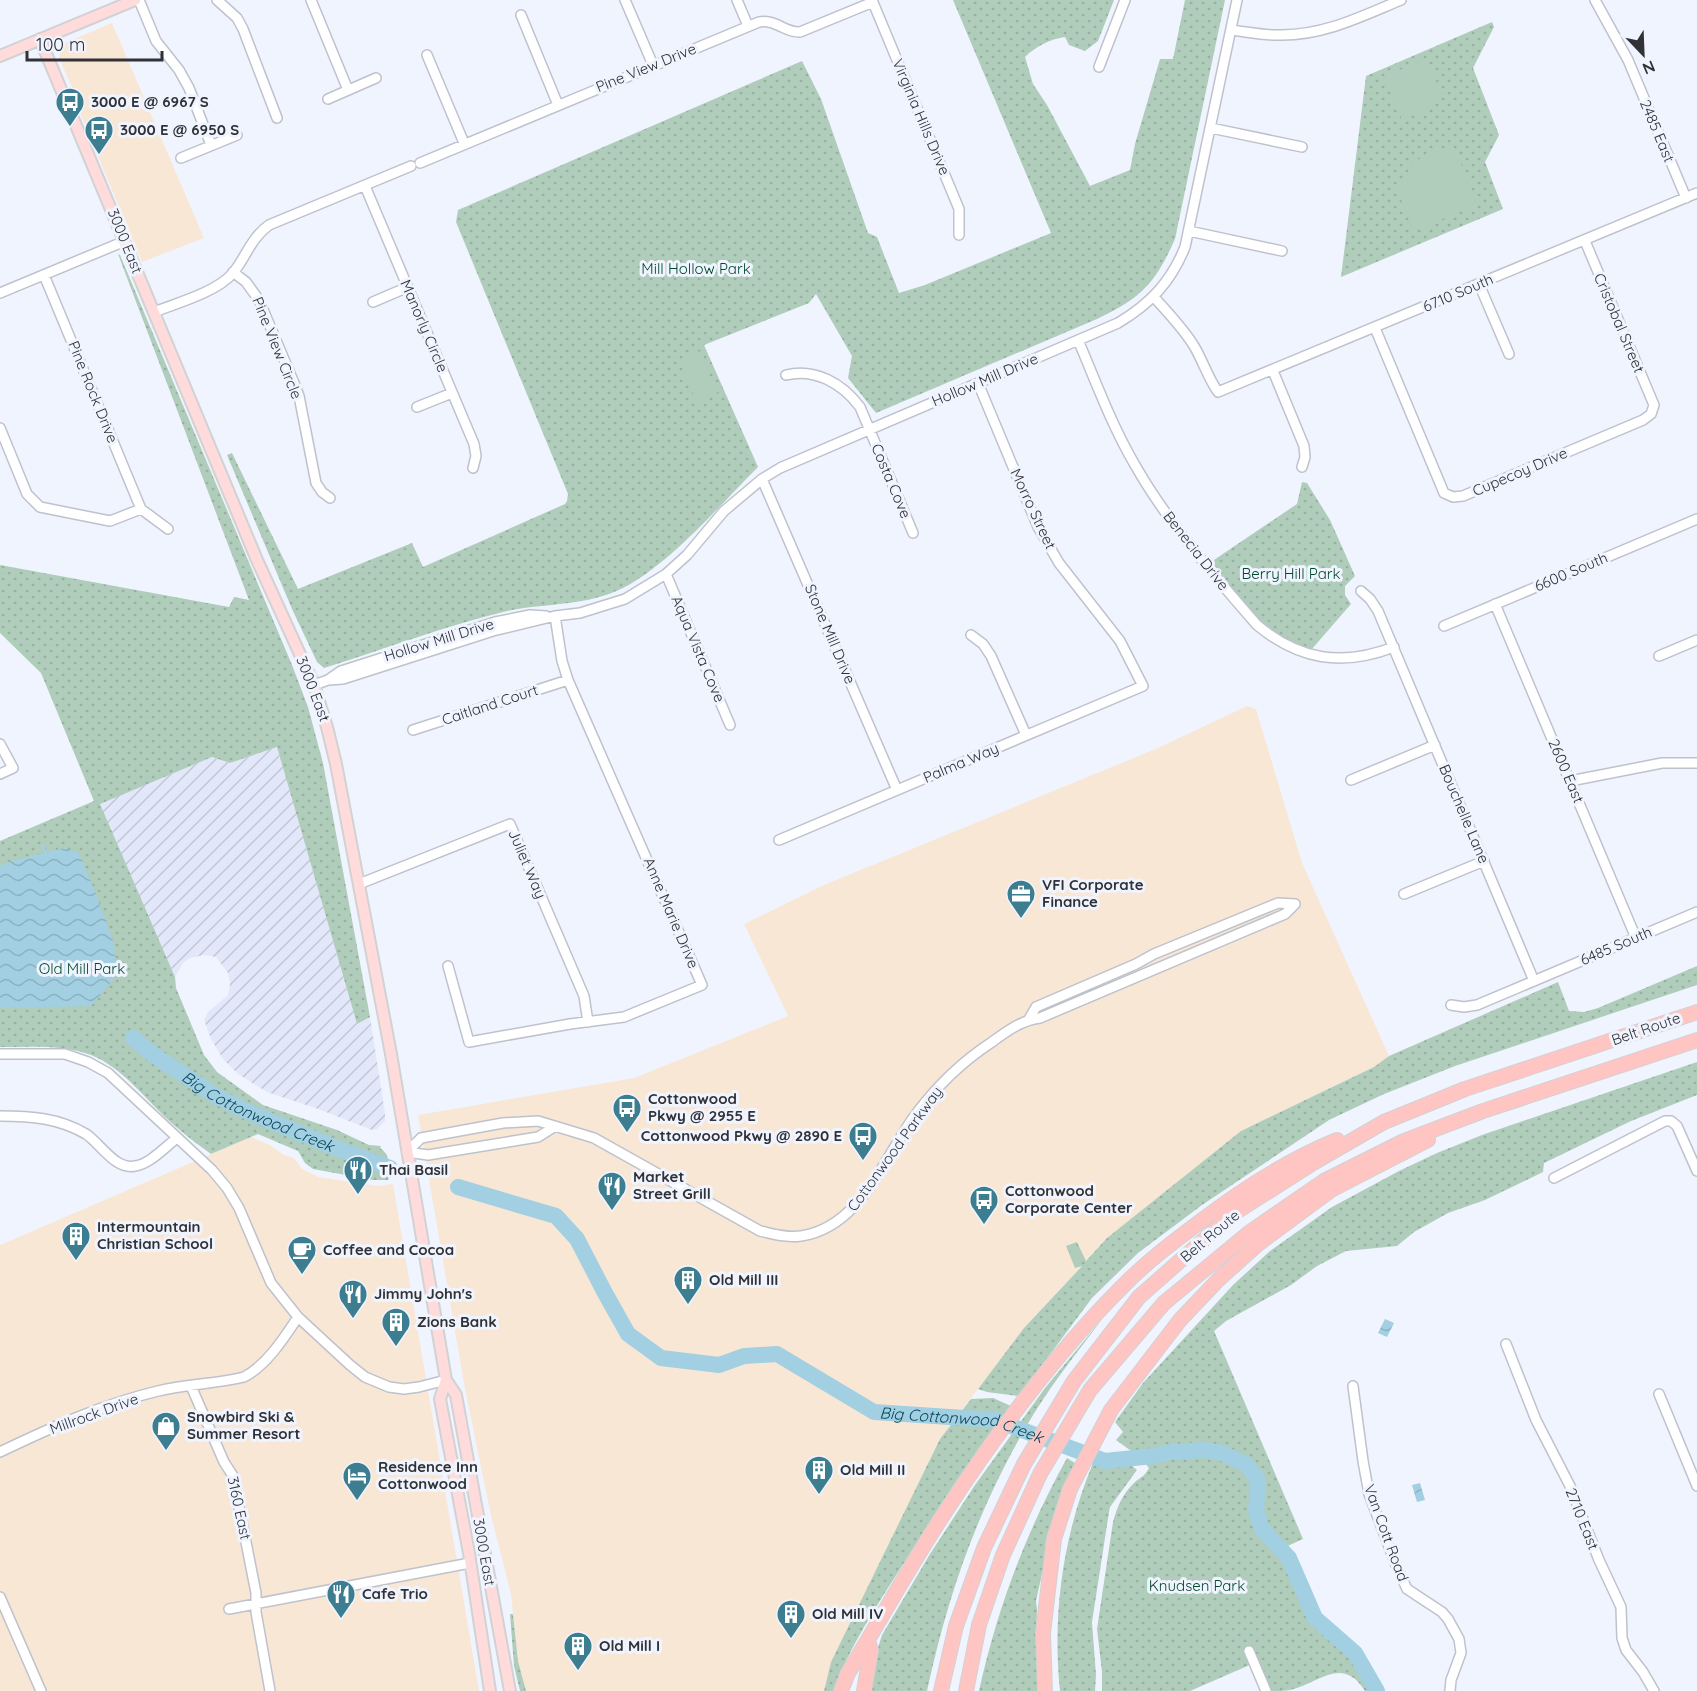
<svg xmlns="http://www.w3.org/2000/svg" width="1697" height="1691" font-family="Quicksand,sans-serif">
	<defs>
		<pattern id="industrial-furrows" width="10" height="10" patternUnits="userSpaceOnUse" patternTransform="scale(1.5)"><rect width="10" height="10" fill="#e2e8fa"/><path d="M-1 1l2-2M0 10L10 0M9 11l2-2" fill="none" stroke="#c2c7d7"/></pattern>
		<pattern id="grass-dots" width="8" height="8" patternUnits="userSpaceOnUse" patternTransform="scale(1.5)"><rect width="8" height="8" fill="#afcdba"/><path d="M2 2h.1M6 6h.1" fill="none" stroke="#97b0a0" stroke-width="1.8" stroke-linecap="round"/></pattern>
		<pattern id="water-waves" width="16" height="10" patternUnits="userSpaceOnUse" patternTransform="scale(1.5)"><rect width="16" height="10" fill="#a2cfe1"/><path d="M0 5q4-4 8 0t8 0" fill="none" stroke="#8cb2c2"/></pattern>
	</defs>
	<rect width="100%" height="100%" fill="#f0f4ff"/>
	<path fill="#f9e7d6" d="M112,23L204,238L142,262L73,96V90L59,58L61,47L65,43Z
		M1247,706L1256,709L1302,863L1389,1056L1374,1067L1241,1131L1107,1238L1024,1328L940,1439L831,1662L824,1691H526L518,1661L511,1594L491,1516L464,1384L418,1115L634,1078L788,1016L744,924L824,885L1158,748Z
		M251,1137L270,1145L284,1155L294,1158L302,1169L319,1177L378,1186L393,1184L479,1691H0V1245Z"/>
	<path fill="url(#industrial-furrows)" d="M277,747L357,1024L370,1017L385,1113V1121L377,1129L372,1130L318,1109L267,1092L238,1074L223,1059L211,1039L204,1020L208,1012L228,995L230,984L228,973L216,957L204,955L190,958L183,963L175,977L99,803L212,757L230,763Z"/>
	<path fill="url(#grass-dots)" d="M953,0H1114L1098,41L1085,51L1069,45L1065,37C1050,39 1035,47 1025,57L1033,84L1047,105L1090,186L1130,170L1135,144L1160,59H1173L1185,0H1225L1175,239C1155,284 1141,298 1097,319L876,413L848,378L852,356L816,294L809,303L704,345L758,467C719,506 671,563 623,588C588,606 545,603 507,611C445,626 385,649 324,668L317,662L292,609L227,455L232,453L298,589L412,543L423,567L565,504L567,501L568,494L456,222L458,210L802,61L821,99L868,233L877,237L899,293L925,285L1051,233Z
		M1492,22L1494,27L1473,68L1499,135L1485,162L1503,209L1341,277L1366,76Z
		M118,254L120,255L292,665L308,707L323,763L370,1017L357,1024L277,747L230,763L212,757L100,804L175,977L176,988L204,1055L217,1072L263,1105L337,1130L369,1145L381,1146L380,1148C390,1154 392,1170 388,1180H373L313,1169L305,1163L298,1151L258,1134L211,1154C199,1145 186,1136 175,1126C148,1103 124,1068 91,1055C62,1044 30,1047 0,1047V841L94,801L41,673L0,633V565L229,607L234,597L249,600Z
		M1302,482L1307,483L1330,520L1355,576L1345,586V595L1351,604L1311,650C1265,637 1240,598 1211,562L1297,504Z
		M1697,966V985L1455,1066L1384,1094L1329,1120L1202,1205L1138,1253L1092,1298L1019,1396L987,1392L978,1389L1024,1328L1082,1266L1075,1268L1066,1246L1077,1242L1086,1261L1107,1238L1241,1131L1374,1067L1389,1056L1558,982L1569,1011L1584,1012L1598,1008Z
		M1697,1062V1095L1631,1121L1544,1163L1543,1172L1485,1200L1448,1213L1414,1232L1397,1246L1346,1251L1317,1266L1291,1285L1226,1321L1214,1331L1303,1539L1281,1549L1289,1558L1315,1618L1355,1653L1377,1691H1365C1342,1655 1320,1683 1290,1690C1285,1691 1277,1691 1271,1691L1259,1661L1190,1691H1102V1672L1097,1629L1113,1522C1117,1507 1123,1493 1135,1482C1141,1477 1145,1476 1149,1468L1141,1458L1116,1440L1123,1432L1115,1422L1143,1383L1233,1285L1270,1251L1332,1207L1399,1171L1437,1153L1482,1135Z
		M1103,1318C1079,1350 1054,1381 1033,1415C979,1505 949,1590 927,1691H869L877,1651L882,1635L930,1554L975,1485L1045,1388Z
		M993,1398L1011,1406C972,1458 936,1512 902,1566C876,1607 850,1646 833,1691H824L831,1662L940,1439L971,1399Z
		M1067,1458L1075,1463L1052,1528L1036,1601L1037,1610L1036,1656L1039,1691H979C997,1609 1026,1532 1067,1458Z
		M1126,1461L1137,1470L1110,1507L1109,1512L1092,1622L1096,1675L1095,1691H1060C1052,1614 1063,1535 1093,1463L1104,1465Z
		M510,1614H513L518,1661L526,1691H520L514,1666Z"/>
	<path fill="#afcdba" d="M1427,58L1441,93L1428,109L1402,120L1385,79L1386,76Z
		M1453,145L1475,197L1473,206L1414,231L1397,190L1414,161Z
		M699,351L718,395L697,404L679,360Z
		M1076,1244L1083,1261L1076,1264L1069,1248Z"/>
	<path fill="url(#water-waves)" d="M64,848L78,852L94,889L114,944L116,976L91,1006L0,1008V866L12,861Z
		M1385,1319L1394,1323L1387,1337L1378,1333Z
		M1420,1483L1425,1500L1417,1502L1412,1485Z"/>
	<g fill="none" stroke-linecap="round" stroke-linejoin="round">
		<path stroke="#a2cfe1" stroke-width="3" d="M42,845L47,855"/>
		<g stroke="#a2cfe1" stroke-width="16">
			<path id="s1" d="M133,1038L155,1056L216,1096L244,1110L341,1150L390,1168"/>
			<path id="s2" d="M458,1187L556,1216L577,1239L605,1293L628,1334L661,1358L719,1365L744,1356L777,1354L874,1412L995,1420L1105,1461L1153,1456L1171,1452L1206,1450L1222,1453L1246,1464L1258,1480L1256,1511L1262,1529L1289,1558L1315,1618L1355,1653L1377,1691"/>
		</g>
		<g stroke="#bec2cc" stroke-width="12">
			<path id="minor" d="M139,0L156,41L179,70L189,88L211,145
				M217,0L237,18L243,29L277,118
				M311,0L348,90
				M625,0L653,65
				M737,0L748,26
				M872,0L959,209V235
				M1595,0L1628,60L1686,198
				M521,15L558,105
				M1231,30C1248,32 1265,36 1282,35C1325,35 1362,16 1401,0
				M427,55L464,143
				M1099,67L1125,0
				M328,99L376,78
				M1211,128L1302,147
				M181,158L237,135
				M420,163L759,22C776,19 785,33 800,32L873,2
				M365,186L474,444L476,456L473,468
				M1189,231L1282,251
				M233,272L246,282L259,300L294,383L299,396L316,483L322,492L330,498
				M44,275L141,509L168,529
				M1479,284L1509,354
				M0,293L125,241
				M1154,297C1168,313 1183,328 1194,346C1203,361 1208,378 1218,392L1697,193
				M373,302L408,287
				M154,312C177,303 217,292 233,273C246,257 251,238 269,225L411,166
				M1375,328L1444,493L1453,497L1463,496L1643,420L1651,414L1654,405L1585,241
				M1078,340C1096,382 1112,426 1135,465C1166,520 1215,577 1257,625C1299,660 1342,667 1394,647
				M1273,371L1304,446L1305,457L1302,467
				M786,375C815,368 842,383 860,407L913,533
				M417,407L452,393
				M0,428L27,494L40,507L110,521L141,509
				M762,479L897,790
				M666,574L730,725
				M1361,591L1370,599L1378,611L1534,981
				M1495,604L1636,938
				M1444,626L1697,519
				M971,635L983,644L991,656L1026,735
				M1659,656L1697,640
				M328,680L343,679L493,631L555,616L580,613L625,599L666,574L687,555L724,511L762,479L780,468L1118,323C1150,304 1171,282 1185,247L1237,0
				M314,685L328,680L341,671L495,622L530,615L546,616
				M413,730L568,680
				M0,744L13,768L0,774
				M1351,780L1435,745
				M1570,781L1662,763H1697
				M779,840L1143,686L1120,641L1059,563L1038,527L978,383
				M359,884L510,824L584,996L588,1022
				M1404,894L1484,861
				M448,966L469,1042L570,1024L624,1017L702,985L568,680L562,661L555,616
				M1451,1005L1464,1007L1477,1005L1697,912
				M1029,1019L1036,1007L1136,964L1154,954L1278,903L1295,904
				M0,1054H65L88,1062L108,1073L212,1170L227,1188L239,1208L271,1283L298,1317L350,1365L365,1377L389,1387L404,1389L419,1387L446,1380
				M0,1116C31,1116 59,1118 86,1134C101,1144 115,1170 135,1166C150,1164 165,1147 177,1138
				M407,1152L421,1138L503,1123L538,1121L594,1138L760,1231C774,1234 787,1238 801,1236C861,1227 884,1157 916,1114C937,1086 963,1061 992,1042C1007,1031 1022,1020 1040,1018L1285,914L1295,904
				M407,1152L428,1155L538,1137L554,1127
				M1554,1178L1665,1121H1671L1677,1126L1697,1171
				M1506,1344L1536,1420L1570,1486L1599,1560L1621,1607L1622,1638L1626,1650L1643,1672L1654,1691
				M191,1386L224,1462L233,1476L256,1593V1612L270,1691
				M1353,1386L1363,1461L1369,1494L1396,1565L1407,1589L1442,1612L1448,1619L1459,1639L1461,1653L1451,1680L1450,1691
				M1659,1394L1697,1486
				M0,1452C50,1428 103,1404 158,1391C186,1384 216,1384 244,1377C267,1365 284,1338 298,1317
				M0,1597L41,1691
				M229,1609L470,1563
				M1249,1651L1266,1691"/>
		</g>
		<g stroke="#d1d2d3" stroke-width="14">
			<path id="major" d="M40,39L257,560L314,685L327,727L336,764L391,1054L446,1380L456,1395L510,1691
				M0,56L135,0
				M446,1380L440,1399L469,1553L490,1691"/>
		</g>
		<g stroke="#d1d2d3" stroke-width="16">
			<path id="highway" d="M841,1691L848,1673C881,1619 912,1562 947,1509C998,1431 1055,1354 1121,1288C1145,1263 1173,1242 1201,1221C1243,1189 1288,1160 1337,1140
				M864,1691L871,1650L868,1641
				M941,1691L956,1626L984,1548L1024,1464L1074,1381L1139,1297L1233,1214L1313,1163L1384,1122L1465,1089L1697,1012
				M966,1691L979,1625L1003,1555L1040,1474L1090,1390L1164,1303L1250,1232L1324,1181L1404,1141L1483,1111L1697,1040
				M1045,1691L1043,1633L1054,1539L1070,1489L1111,1410L1180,1320L1219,1279L1258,1244L1331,1190L1428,1140"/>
		</g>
		<use href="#minor" stroke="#fff" stroke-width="9"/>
		<use href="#major" stroke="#ffdcdb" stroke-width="10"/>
		<use href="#highway" stroke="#ffc5c3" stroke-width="14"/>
	</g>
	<defs>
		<g id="bus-pin" transform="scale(1.5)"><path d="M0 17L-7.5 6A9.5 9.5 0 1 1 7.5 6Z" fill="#3c7e90" stroke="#f0f4ff"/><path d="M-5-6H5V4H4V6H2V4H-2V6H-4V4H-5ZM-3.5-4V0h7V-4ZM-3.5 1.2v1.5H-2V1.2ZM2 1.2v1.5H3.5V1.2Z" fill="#fff"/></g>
		<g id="office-pin" transform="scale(1.5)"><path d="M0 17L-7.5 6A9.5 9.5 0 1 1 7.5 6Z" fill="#3c7e90" stroke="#f0f4ff"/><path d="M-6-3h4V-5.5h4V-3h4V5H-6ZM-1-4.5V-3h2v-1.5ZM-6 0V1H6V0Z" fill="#fff"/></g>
		<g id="restaurant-pin" transform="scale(1.5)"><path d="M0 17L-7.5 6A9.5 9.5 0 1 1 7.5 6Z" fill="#3c7e90" stroke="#f0f4ff"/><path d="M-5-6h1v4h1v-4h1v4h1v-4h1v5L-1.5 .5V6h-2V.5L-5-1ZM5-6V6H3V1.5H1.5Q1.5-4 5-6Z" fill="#fff"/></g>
		<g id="building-pin" transform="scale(1.5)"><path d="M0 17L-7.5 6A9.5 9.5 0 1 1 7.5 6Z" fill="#3c7e90" stroke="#f0f4ff"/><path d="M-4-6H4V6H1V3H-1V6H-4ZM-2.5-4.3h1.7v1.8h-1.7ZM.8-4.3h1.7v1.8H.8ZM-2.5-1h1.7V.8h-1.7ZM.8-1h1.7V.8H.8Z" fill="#fff"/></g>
		<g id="cafe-pin" transform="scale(1.5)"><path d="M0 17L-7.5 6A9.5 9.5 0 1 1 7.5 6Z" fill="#3c7e90" stroke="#f0f4ff"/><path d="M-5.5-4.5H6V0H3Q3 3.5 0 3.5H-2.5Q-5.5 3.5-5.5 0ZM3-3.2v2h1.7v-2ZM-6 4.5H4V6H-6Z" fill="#fff"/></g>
		<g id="shop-pin" transform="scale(1.5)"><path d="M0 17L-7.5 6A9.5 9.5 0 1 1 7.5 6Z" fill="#3c7e90" stroke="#f0f4ff"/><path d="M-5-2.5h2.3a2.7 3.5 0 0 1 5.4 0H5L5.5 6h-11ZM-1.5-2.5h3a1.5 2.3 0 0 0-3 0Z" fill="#fff"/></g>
		<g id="hotel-pin" transform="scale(1.5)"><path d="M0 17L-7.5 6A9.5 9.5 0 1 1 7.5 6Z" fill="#3c7e90" stroke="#f0f4ff"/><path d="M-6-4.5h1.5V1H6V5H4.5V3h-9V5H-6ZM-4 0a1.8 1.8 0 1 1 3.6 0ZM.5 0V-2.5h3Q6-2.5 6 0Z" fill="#fff"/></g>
	</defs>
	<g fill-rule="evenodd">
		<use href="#bus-pin" x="70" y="102"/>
		<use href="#bus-pin" x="99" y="130"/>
		<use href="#office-pin" x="1021" y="894"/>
		<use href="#bus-pin" x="627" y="1108"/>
		<use href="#bus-pin" x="863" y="1136"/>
		<use href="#restaurant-pin" x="358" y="1170"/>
		<use href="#restaurant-pin" x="612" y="1186"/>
		<use href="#bus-pin" x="984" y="1200"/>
		<use href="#building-pin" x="76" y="1236"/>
		<use href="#cafe-pin" x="302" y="1250"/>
		<use href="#building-pin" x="688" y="1280"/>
		<use href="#restaurant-pin" x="353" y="1294"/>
		<use href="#building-pin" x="396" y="1322"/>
		<use href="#shop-pin" x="166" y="1426"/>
		<use href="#building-pin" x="819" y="1470"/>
		<use href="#hotel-pin" x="357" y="1476"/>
		<use href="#restaurant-pin" x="341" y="1594"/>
		<use href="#building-pin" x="791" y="1614"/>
		<use href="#building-pin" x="578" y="1646"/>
	</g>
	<g text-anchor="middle" stroke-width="6" stroke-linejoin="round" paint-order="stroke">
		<g font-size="15" fill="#303235" stroke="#f0f4ff">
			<text transform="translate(646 68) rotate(-22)" y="5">Pine View Drive</text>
			<text transform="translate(921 117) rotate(67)" y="5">Virginia Hills Drive</text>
			<text transform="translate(1657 131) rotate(67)" y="5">2485 East</text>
			<text transform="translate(125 241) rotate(68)" y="5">3000 East</text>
			<text transform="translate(1458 293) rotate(-23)" y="5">6710 South</text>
			<text transform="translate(1619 323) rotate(67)" y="5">Cristobal Street</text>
			<text transform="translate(424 326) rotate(67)" y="5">Manorly Circle</text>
			<text transform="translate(277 348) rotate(68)" y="5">Pine View Circle</text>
			<text transform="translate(985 380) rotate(-23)" y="5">Hollow Mill Drive</text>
			<text transform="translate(93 392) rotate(68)" y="5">Pine Rock Drive</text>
			<text transform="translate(1520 472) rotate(-23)" y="5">Cupecoy Drive</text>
			<text transform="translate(891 481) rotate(67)" y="5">Costa Cove</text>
			<text transform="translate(1033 509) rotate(65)" y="5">Morro Street</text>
			<text transform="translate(1196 551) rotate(52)" y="5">Benecia Drive</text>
			<text transform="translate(1571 572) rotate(-23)" y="5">6600 South</text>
			<text transform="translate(830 634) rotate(67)" y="5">Stone Mill Drive</text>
			<text transform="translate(439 640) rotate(-17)" y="5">Hollow Mill Drive</text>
			<text transform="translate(698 649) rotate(67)" y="5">Aqua Vista Cove</text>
			<text transform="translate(313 689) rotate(69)" y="5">3000 East</text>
			<text transform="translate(490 705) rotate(-18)" y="5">Caitland Court</text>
			<text transform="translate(961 763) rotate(-23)" y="5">Palma Way</text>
			<text transform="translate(1566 771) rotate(67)" y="5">2600 East</text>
			<text transform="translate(1464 814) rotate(67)" y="5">Bouchelle Lane</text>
			<text transform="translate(527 864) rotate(67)" y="5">Juliet Way</text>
			<text transform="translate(671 913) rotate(67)" y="5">Anne Marie Drive</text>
			<text transform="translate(1616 946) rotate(-23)" y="5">6485 South</text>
			<text transform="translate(1646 1029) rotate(-19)" y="5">Belt Route</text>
			<text transform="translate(895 1149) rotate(-54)" y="5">Cottonwood Parkway</text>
			<text transform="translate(1210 1236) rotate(-40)" y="5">Belt Route</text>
			<text transform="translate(94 1414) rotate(-20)" y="5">Millrock Drive</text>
			<text transform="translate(239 1508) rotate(78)" y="5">3160 East</text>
			<text transform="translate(1582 1519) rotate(68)" y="5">2710 East</text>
			<text transform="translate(1386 1533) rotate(70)" y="5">Van Cott Road</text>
			<text transform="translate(484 1552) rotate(80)" y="5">3000 East</text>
		</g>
		<g font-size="15" font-weight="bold" fill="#303235" stroke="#f0f4ff" text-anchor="start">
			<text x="91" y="107">3000 E @ 6967 S</text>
			<text x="120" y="135">3000 E @ 6950 S</text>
			<text x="1042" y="890">VFI Corporate<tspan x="1042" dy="17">Finance</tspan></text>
			<text x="648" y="1104">Cottonwood<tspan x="648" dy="17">Pkwy @ 2955 E</tspan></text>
			<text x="842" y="1141" text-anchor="end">Cottonwood Pkwy @ 2890 E</text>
			<text x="379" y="1175">Thai Basil</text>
			<text x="633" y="1182">Market<tspan x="633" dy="17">Street Grill</tspan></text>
			<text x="1005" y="1196">Cottonwood<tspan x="1005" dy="17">Corporate Center</tspan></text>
			<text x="97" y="1232">Intermountain<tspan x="97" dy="17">Christian School</tspan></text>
			<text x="323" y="1255">Coffee and Cocoa</text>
			<text x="709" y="1285">Old Mill III</text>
			<text x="374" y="1299">Jimmy John's</text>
			<text x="417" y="1327">Zions Bank</text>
			<text x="187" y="1422">Snowbird Ski &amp;<tspan x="187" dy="17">Summer Resort</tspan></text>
			<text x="378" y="1472">Residence Inn<tspan x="378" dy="17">Cottonwood</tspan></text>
			<text x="840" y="1475">Old Mill II</text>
			<text x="362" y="1599">Cafe Trio</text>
			<text x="812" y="1619">Old Mill IV</text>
			<text x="599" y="1651">Old Mill I</text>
		</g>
		<g font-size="15" fill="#00492b" stroke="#f0f4ff">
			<text x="696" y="274">Mill Hollow Park</text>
			<text x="1291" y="579">Berry Hill Park</text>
			<text x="82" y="974">Old Mill Park</text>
			<text x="1197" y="1591">Knudsen Park</text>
		</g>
		<g font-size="16" font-style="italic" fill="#08495c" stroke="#f0f4ff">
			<text dy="6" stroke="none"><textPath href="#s1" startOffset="146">Big Cottonwood Creek</textPath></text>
			<text dy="6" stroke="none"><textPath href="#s2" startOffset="602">Big Cottonwood Creek</textPath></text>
		</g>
	</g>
	<g transform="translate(1643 54) rotate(157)" stroke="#f0f4ff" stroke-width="4.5" paint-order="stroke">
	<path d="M0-4.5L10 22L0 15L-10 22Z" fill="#303235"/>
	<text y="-9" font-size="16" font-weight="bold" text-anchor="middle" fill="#303235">N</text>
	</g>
	<path d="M27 51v9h135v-9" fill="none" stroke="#303235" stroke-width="3"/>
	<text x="36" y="51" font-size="18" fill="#303235" stroke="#f0f4ff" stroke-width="4.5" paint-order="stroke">100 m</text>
</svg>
